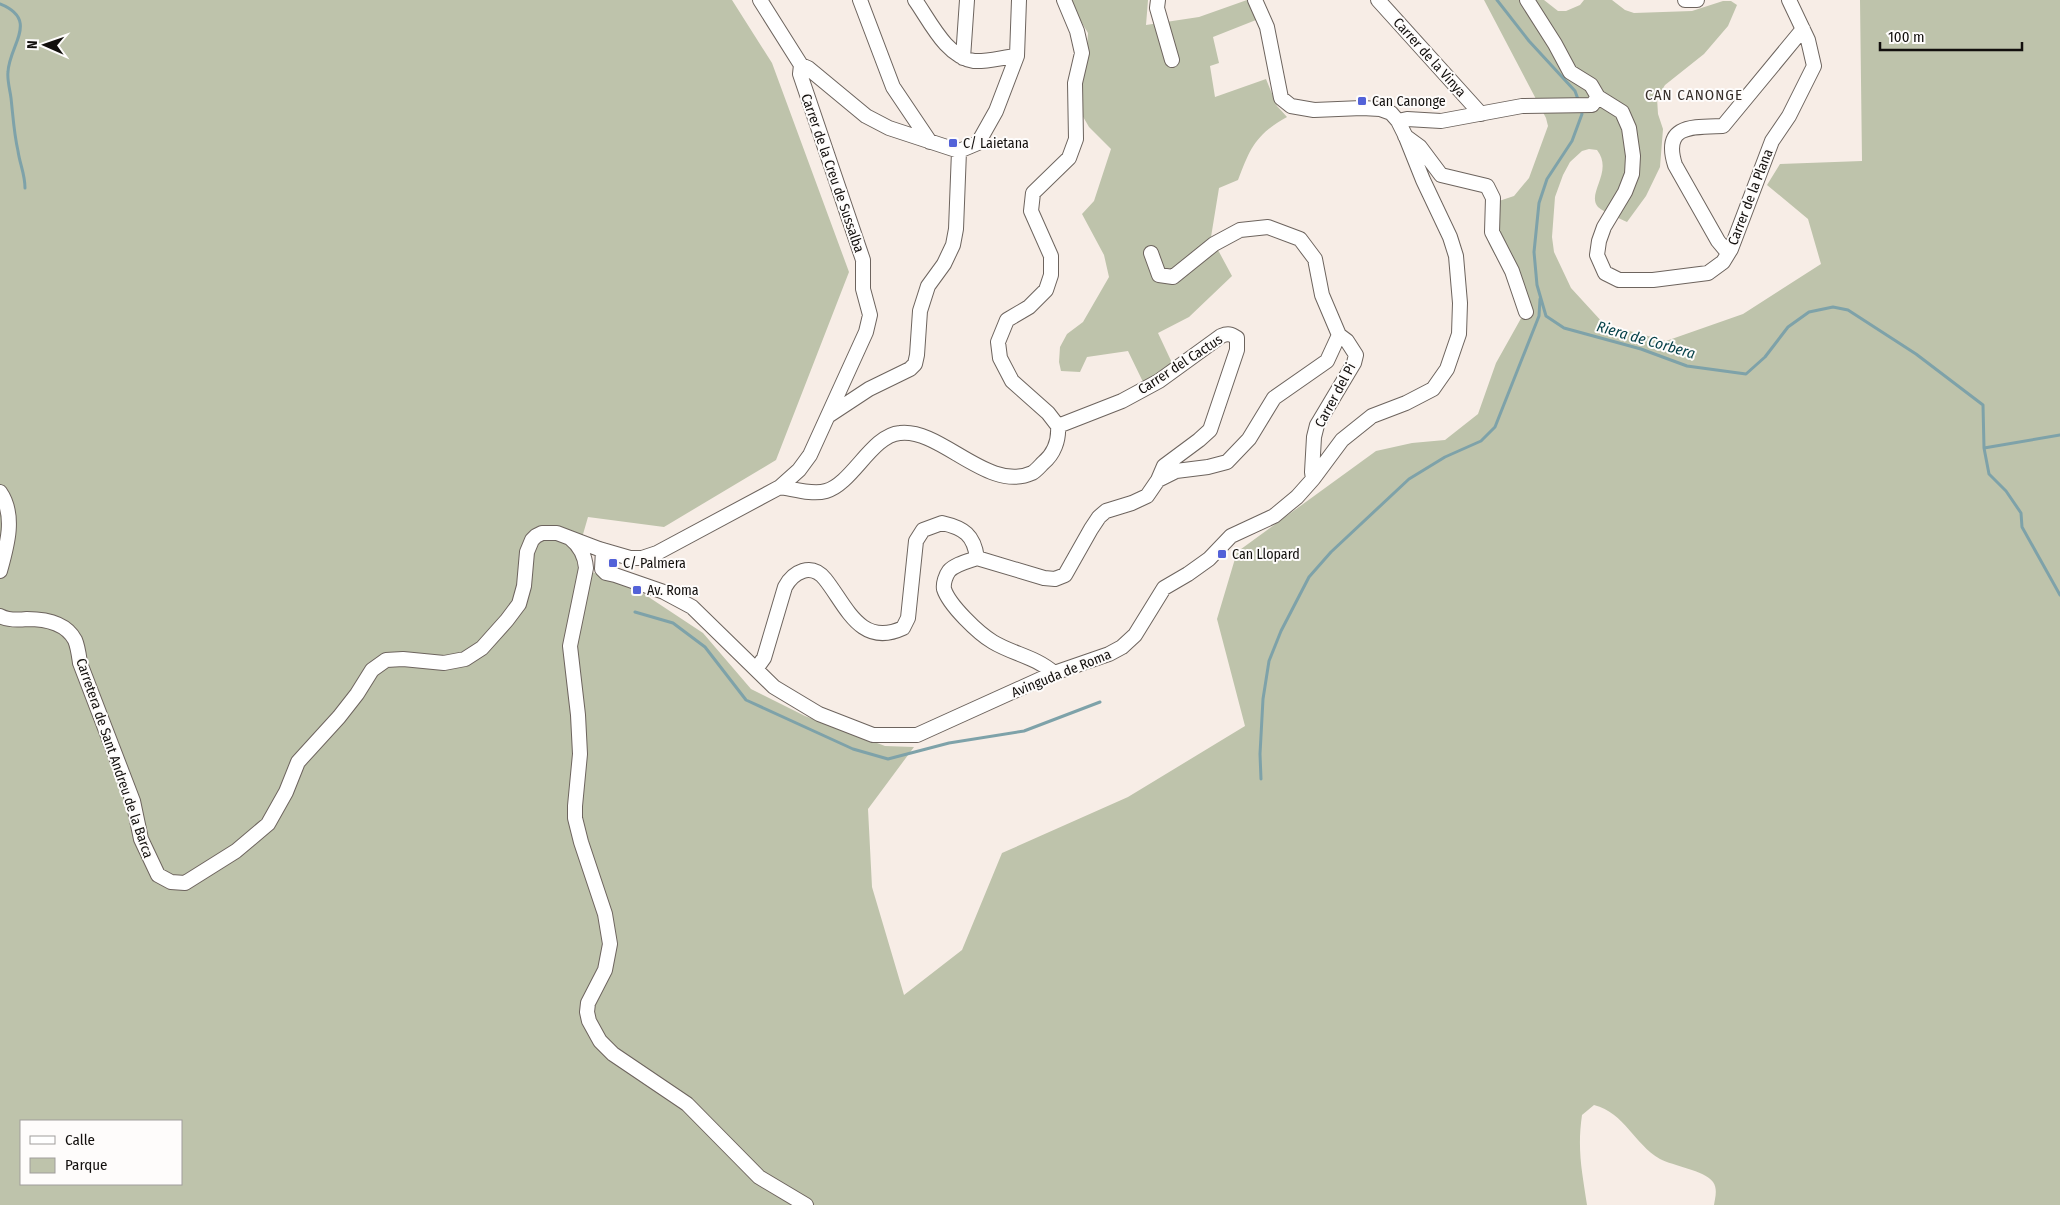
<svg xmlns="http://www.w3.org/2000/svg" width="2060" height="1205" font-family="'Fira Sans Condensed',sans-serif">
	<rect width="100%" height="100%" fill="#f7ede6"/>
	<path fill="#bec3ab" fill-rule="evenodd" d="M0,0H732L772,63L849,272L776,460L664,527L588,517L577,555L580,567L641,592L703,633L751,689L805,716L885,746L914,747L868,809L872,887L904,995L962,950L1002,853L1128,797L1245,726L1217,619L1237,552L1376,451L1412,443L1445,440L1478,414L1496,363L1524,313C1517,299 1512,284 1504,271C1485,236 1479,239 1499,201L1514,196L1529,178L1548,126L1546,118L1484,0H1544L1558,11H1566L1580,5L1584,0H1612L1625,10L1634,13L1692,11L1723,1H1731L1737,5L1728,26L1704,54L1665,85L1657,98L1658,114L1663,129L1660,167L1646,196L1627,222C1619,218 1605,213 1598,207C1586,193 1614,172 1597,150L1589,149L1582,151L1570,162L1563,175L1555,197L1552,237L1554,252L1571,288L1604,324L1666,341L1743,314L1821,264L1808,219L1767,185L1780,164L1862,161L1860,0H2060V1205H1714C1715,1198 1718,1189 1713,1182C1704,1170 1673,1166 1660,1159C1634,1144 1625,1113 1594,1105L1582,1115C1577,1150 1582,1171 1587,1205H0ZM21,1121H181V1184H21Z
		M1068,0H1148L1146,25L1199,17L1247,0L1256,20L1213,37L1219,63L1210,66L1215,97L1266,79L1277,106L1287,117C1256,134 1250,148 1238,180L1219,188L1211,237L1232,276L1189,317L1158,333L1173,365L1144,384L1128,351L1087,357L1080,372L1061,371L1059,362L1060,347L1067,334L1083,322L1109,277L1104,255L1082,214L1094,201L1111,149L1089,127L1078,108L1086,66L1088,33Z"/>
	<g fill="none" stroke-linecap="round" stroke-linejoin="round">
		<path stroke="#7ea2a9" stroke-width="3" d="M1497,0L1529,41L1575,91L1579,102
			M0,4C40,20 9,45 8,72C7,80 10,90 11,98C13,116 14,134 18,151C20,165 25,174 25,188
			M1581,110L1582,114L1572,141L1547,179L1539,203L1534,252L1537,285L1546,316L1564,328L1641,349L1687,366L1746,374L1765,357L1788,327L1809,312L1833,307L1848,310L1916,354L1983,405L1984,448L1989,474L2006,491L2021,513L2022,527L2060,595
			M1984,448L2060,435
			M635,612L673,623L705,647L746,700L853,749L888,759L949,743L1024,731L1100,702
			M1261,779L1260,754L1263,699L1269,661L1281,631L1309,577L1331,552L1409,479L1445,457L1481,441L1495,427L1539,316L1540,299"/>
		<g stroke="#6d645e" stroke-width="16">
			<path id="minor" d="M860,0L893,87L930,142
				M915,0C930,21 946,57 974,61C987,62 1004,57 1017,56
				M1158,0L1157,8L1172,60
				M1378,0L1481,114
				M1527,0L1555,44L1570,72L1591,85L1598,97L1622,112L1629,128L1633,156L1632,174L1625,192L1604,227L1599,241L1597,255L1605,273L1619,280H1653L1708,273L1723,262L1731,249L1772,141L1789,116L1814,66L1808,40L1789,0
				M1685,0H1697
				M963,58L967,0
				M801,65L808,68L866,116L889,128L959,151
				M1398,121L1407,119L1441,121L1522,106L1592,105L1598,97
				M1405,136L1420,147L1441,175L1487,186L1493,198L1492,232L1512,271L1526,312
				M959,151L978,143L996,111L1017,56L1019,0
				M1151,253L1159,275L1173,277L1214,244L1240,230L1268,227L1300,239L1315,259L1322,295L1339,335L1347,341L1356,355L1354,363L1317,425L1314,437L1312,472L1313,479
				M1728,253L1718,241L1675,165C1662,124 1693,127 1723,126L1803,29
				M828,416L869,389L910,369L915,364L917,355L920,311L928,286L944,264L953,245L956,229L959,151
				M1058,426L1048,413L1012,381L1000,358L998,342L1007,320L1029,307L1046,290L1051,275V256L1031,211L1033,193L1069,158L1076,139L1075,83L1082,53L1077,31L1064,0
				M780,487C794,489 812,495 826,491C852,484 872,435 900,433C941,428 988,493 1032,473C1036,471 1040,466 1043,463C1054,454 1059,440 1058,426L1122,401L1159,381L1221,336C1228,333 1231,334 1237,338V350L1210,430L1199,440L1164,466L1158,480
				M0,492C16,515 7,546 0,571
				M570,538C580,546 585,555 586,568L570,646L578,715L580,754L575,806V818L581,842L605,914L610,944L605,970L588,1003L587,1012L589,1021L600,1041L613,1054L687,1104L759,1177L806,1205
				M603,550L602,569L606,573L615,575L664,592L692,607L774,687L819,714L873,735H917L1054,673L1109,654L1122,647L1135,635L1164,588L1188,574L1209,559L1231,536L1274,516L1297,497L1313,479L1342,440L1372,416L1406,403L1433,389L1447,369L1459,334L1460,303L1456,256L1450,237L1423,180L1405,135L1398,121L1391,113L1380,109L1362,108L1314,110L1291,106L1281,98L1267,27L1255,0
				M977,558C969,561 955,564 949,571C946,575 943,583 944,589C949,605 978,633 993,642C1013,654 1036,657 1054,673
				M0,616C7,620 18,620 27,619C45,619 66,623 75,640C78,647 79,656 80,663L133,801L141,839L158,875L171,882L185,883L236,851L268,824L286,792L298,762L339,717L357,694L372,670L386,660L403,659L444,663L465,659L482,648L507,620L519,604L524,586L527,552L532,540L536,536L542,533H557L599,549L630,558H642L657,553L780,487L799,470L810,455L866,332L870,315L863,289V260L800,74L801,65L760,0
				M756,669L764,658L785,587C793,572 811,562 825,579C846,605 860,648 903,628L908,618L916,541L923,530L942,523C964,528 974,535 977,558L1044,578L1055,579L1065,575L1091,529L1099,517L1106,511L1132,503L1147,496L1158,480L1176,471L1208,467L1227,462L1249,439L1274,398L1327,361L1339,335"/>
		</g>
		<use href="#minor" stroke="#fff" stroke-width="14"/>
	</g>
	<g fill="#5362d8" stroke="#fefcfb" stroke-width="2">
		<rect x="1357" y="96" width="10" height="10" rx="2.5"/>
		<rect x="948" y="138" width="10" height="10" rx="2.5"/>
		<rect x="1217" y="549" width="10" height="10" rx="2.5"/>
		<rect x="608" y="558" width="10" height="10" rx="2.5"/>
		<rect x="632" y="585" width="10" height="10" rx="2.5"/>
	</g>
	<g text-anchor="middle" stroke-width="4" stroke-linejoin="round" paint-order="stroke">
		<g font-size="14" fill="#120f0d" stroke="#fefcfb">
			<text transform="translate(1430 57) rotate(48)" y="5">Carrer de la Vinya</text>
			<text transform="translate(833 173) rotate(71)" y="5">Carrer de la Creu de Sussalba</text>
			<text transform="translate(1750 197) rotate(-69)" y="5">Carrer de la Plana</text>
			<text transform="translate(1180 364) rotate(-33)" y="5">Carrer del Cactus</text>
			<text transform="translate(1335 395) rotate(-62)" y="5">Carrer del Pi</text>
			<text transform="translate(1061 673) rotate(-22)" y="5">Avinguda de Roma</text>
			<text transform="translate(115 758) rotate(71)" y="5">Carretera de Sant Andreu de la Barca</text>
		</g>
		<g font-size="14" fill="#120f0d" stroke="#fefcfb" text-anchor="start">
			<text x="1372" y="106">Can Canonge</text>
			<text x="963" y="148">C/ Laietana</text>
			<text x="1232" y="559">Can Llopard</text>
			<text x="623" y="568">C/ Palmera</text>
			<text x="647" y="595">Av. Roma</text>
		</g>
		<g font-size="15" letter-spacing="1" fill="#362e29" stroke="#fefcfb">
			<text x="1694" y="100">CAN CANONGE</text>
		</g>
		<g font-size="15" font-style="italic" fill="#023e46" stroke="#fefcfb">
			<text transform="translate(1646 340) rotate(16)" y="5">Riera de Corbera</text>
		</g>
	</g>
	<rect x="20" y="1120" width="162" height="65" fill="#fefcfb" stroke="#a09d9c"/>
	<rect x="30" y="1136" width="25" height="8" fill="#ffffff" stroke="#a09d9c"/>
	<text x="65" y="1145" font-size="15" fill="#120f0d">Calle</text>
	<rect x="30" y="1158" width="25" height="15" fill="#bec3ab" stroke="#a09d9c"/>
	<text x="65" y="1170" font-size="15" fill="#120f0d">Parque</text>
	<g transform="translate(45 45) rotate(272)" stroke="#fefcfb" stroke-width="4" paint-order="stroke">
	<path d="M0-4L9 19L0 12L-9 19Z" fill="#120f0d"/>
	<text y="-8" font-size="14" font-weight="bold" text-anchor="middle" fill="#120f0d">N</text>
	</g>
	<path d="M1880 42v8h142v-8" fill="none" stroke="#120f0d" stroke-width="2.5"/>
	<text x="1888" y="42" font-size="15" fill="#120f0d" stroke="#fefcfb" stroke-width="4" paint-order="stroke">100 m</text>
</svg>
